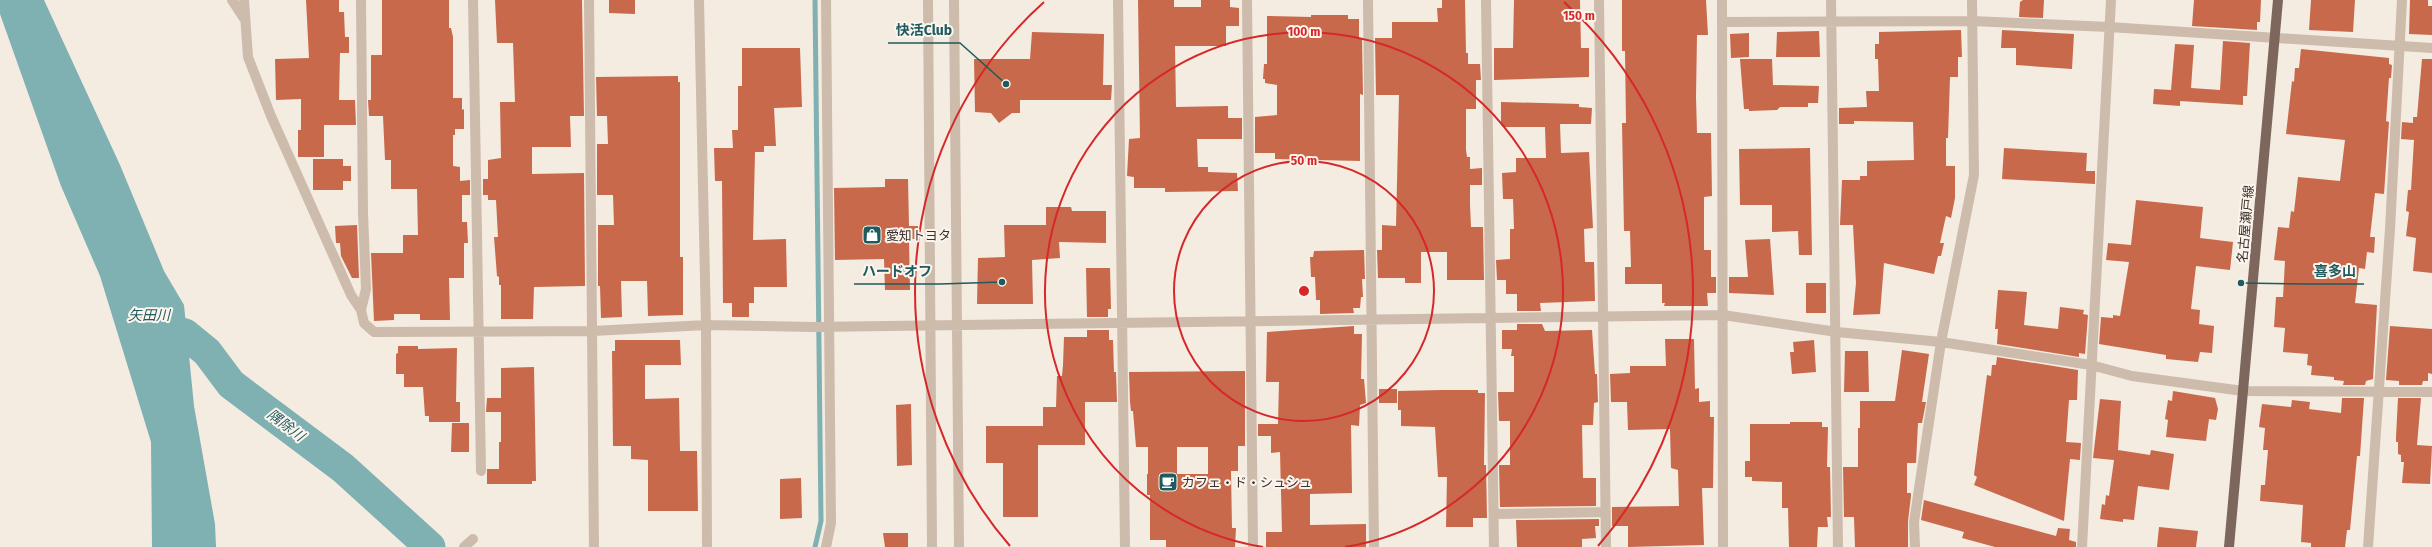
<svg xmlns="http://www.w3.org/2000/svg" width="2432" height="547" font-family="'Fira Sans','Noto Sans JP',sans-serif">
	<rect width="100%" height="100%" fill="#f4ebe1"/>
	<path fill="#7fb0b2" d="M0,0H44L120,165L164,271L184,305L194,406L215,524L216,547H152L151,442L100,276L61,186L0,14Z"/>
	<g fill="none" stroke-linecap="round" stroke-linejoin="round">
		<path stroke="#7fb0b2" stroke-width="5" d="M815,0L821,521L815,547"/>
		<path stroke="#7fb0b2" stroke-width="31" d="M147,324L185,334L207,352L231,384L343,468L430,547"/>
	</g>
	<path fill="#c8694b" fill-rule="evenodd" d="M306,0H339V12H344L345,37H349V53H340L339,100H355L356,125H324V157H298V130H301V99L276,100L275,59L309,58Z
		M382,0H449V28H451L453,37V98H462V110L464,109V129H455V135H453V166L460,167V181L470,180V195H462V222H467L468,243H464V278H449L450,320H420V314H394V320L374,321L371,253H403V235H418L417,189H391V160H385L383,116H369L368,100H371V55H382Z
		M495,0H582L584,116H570L571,147H532V174L584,173L585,286L534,287L533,319H501V285H499V277L497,276L494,237H498L496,200H488V195H483V179H488V160L501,158L500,102H515L513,43H497Z
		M609,0H635V14L609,13Z
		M1138,0H1174V7H1201V0H1230V7L1239,8V26H1226V46H1175L1176,107L1228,106V118H1242V139H1197L1198,167H1208V172L1237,173L1238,191L1165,192V188H1134V177L1127,176L1129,139L1140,138Z
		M1442,0H1465L1466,53H1468V64H1480L1481,80H1476V109H1466V150L1467,157H1470V169L1482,168V185H1470V205L1471,227H1483L1484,280H1447V252H1421V283H1405V278H1378L1377,250H1382V225L1396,226L1399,95H1376L1375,38H1392V22H1438L1437,8H1442Z
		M1514,0H1580L1581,48H1589V77L1494,80V48H1513Z
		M1622,0H1706L1708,35H1697L1696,97L1697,133H1711L1712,196L1704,197V250H1711V277H1716V293H1707L1708,306H1664L1665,303H1662V284H1625V267H1631L1630,231H1624L1622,123H1626L1625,51H1622Z
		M2023,0H2044L2043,18L2019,17L2020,2Z
		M2194,0H2261L2260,22H2257V30L2192,26Z
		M2311,0H2355L2353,32L2309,30Z
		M2410,0H2428V6H2432V35L2409,34Z
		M1311,15H1348V19H1359V38H1362L1363,95L1360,94V161L1275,159V153H1255V117L1277,115V85L1265,83V79H1263L1264,64H1267V16L1311,17Z
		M1961,30L1962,57H1958V77H1950L1948,138H1946V166H1955V198L1951,218L1946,216L1940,243H1944L1941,256H1938L1934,274L1884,263L1880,314L1853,315L1856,283L1853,225H1840L1842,180H1860V176H1867V161L1914,160L1913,122L1854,121V124H1839V108L1867,107L1866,91H1879L1878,59H1875V44H1879V32Z
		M2002,30L2074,34L2072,69L2016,65V48H2001Z
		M1819,31L1820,57H1776L1777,32Z
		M1032,32L1104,34L1103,85H1112L1111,100H1020V113H1012L999,123L991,113L975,112L974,59H1030Z
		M1749,33V57L1731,58L1730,34Z
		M2223,41L2250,43L2247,96H2243V105L2180,101V106L2153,104L2154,89L2171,90L2175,44L2194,45L2191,88L2220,90Z
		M742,48H800L802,107L774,108L776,146H764V152H755L753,240L786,239L787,287H754V303H749V317H732V303H723L722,181H715L714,148H733L732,130H738V86H742Z
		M2301,49L2389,58V64L2392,65L2391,78H2389L2386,121L2389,122L2384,194L2375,193L2370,237H2375L2374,253L2367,252L2365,269L2359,268L2355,303L2377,305L2373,379L2366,381L2365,385H2343L2344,381L2334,380V377L2311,375L2312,366L2307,365L2308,354L2283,352L2285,328L2274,327L2276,297H2283L2285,261L2274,260L2278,227L2289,228L2291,211L2294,212L2298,177L2340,181L2345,140L2286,134L2292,81L2294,82L2295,68H2299Z
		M1740,59H1772L1773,85L1819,86L1818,103H1808V107H1780L1777,110L1749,111V109H1744Z
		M2422,59H2432V273L2413,271L2416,238L2406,236L2409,212L2406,211L2408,190H2411L2414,140L2401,139L2402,122L2413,123V117H2417Z
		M678,76V82H680V257H683V315L648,316L647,281H621L622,317L601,318L600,286H598V225H614L613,195H597V144H608L607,116H597L596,77Z
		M1501,102L1579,104V107L1592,108L1591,124H1560L1561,153L1589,152L1593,228L1584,229L1585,262H1594L1595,301L1540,303L1541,311H1517V294H1506V280H1497L1496,260L1510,259V229H1514L1513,199H1503L1502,173L1516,172V158H1546L1545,127H1503L1501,125Z
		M1810,148L1812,255H1799L1798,231L1772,232V205H1740L1739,149Z
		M2004,148L2087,153L2086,171H2095V184L2002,179Z
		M313,159H343V166H351V181H343V190H313Z
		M885,179H908L909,226H918L919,239H909L910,290H885L884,259L835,260L834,188L885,187Z
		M2136,200L2203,207L2200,238L2233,242L2230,270L2196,266L2191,309L2200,310L2199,324L2214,326L2212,353L2200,352L2198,362L2166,359V355L2099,344L2101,317L2113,318V315L2120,316L2129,262L2106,260L2108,243L2131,245Z
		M1046,207H1071L1072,211H1106V243L1059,242L1060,258L1032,260L1033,304H977L978,258L1005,257L1004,225H1046Z
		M357,225L359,278H352L341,256L340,243H336L335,226Z
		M1770,239L1774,295L1729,293V277H1748L1745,240Z
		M1364,250L1365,279H1362L1363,297H1361L1360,308H1353L1354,313L1320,314V300H1316L1315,277H1311L1310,257H1313L1314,251Z
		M1086,268H1110L1111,309H1108V317H1087Z
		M1806,283H1826V313H1806Z
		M1998,290L2027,292L2024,325L2058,329L2060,307L2084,310L2083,314L2088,315L2085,354L2079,353V357L1997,344L1998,329H1995Z
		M1517,324H1542L1545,331L1592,330L1595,374H1597L1598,402L1594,403L1593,425H1582L1583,478H1596V506L1500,507L1499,465H1510V421H1499L1498,392H1514V356H1511L1512,349H1502V330H1517Z
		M1354,326V334H1362L1361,379H1364L1366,403L1360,405L1359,426L1351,425L1352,493L1310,494V525L1366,524V547H1266V532H1282L1280,452L1271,453V436H1258V424H1278L1279,382H1266L1267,332Z
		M2390,326L2432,329V374L2428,373V381H2423L2422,385H2399V381L2386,380Z
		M1087,330H1109V340H1113L1114,372H1116L1117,402H1085V445H1038V517H1003V463H986V426H1043V407H1056L1057,376H1062L1063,365L1064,337H1087Z
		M1665,339H1694L1695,389L1699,388V402L1710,401V417H1714L1713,488H1702L1704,545L1628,547V526H1612V507L1679,506L1678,470L1671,468L1670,429L1628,430L1627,402H1611L1610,374L1630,373V366H1666Z
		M615,340H680L681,365H645V399L679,398L680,451H697L698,511H648V460L631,459V446H613L612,351H615Z
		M1814,340L1816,372L1792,374L1790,352H1794L1793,342Z
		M398,346H418V349L457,348L456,402H460V422H429V416H425L423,387H404V374H396V354L398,353Z
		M1902,350L1929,354L1922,402H1926L1922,423H1918L1916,463H1907V493H1911V496L1908,521V547H1855L1854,517H1844L1843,467H1858V428H1860V401H1895Z
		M1845,351H1868L1869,392H1844Z
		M1997,357L2078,370L2077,400H2069L2066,442L2081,443L2080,458V460L2070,459L2064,521L1974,485L1977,477L1974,475L1987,375L1991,376L1992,365H1996Z
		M534,367L536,481H532V484H487V469H499V442H501V412H486L487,398H501V368Z
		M1245,371V446H1238V471H1231L1232,528H1236L1235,547H1166V540H1150V495H1147V474H1148V447H1136L1133,411H1131L1130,402L1129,372ZM1177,447H1208V474H1177Z
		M1379,389H1397V403H1379Z
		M1442,390H1478V393H1485L1484,465H1486L1487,518H1473V527H1446L1447,477H1438L1435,427L1401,426V410H1398V391Z
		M2173,391L2215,398L2218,409L2216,420L2209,419L2206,441L2166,437L2168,420L2165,419L2168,400L2172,401Z
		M2342,398H2364L2360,456H2357L2350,530H2347L2345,547H2311V543L2301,542L2303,505L2260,501L2261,485H2265L2268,450H2263L2265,428L2259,427L2262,404L2291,407L2292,400L2310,402L2309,409L2341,413Z
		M2398,398H2421L2417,445L2432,446L2430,484L2402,483L2404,462H2401V455L2398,454V442H2396V437Z
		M2100,399L2121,401L2118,450L2150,455L2151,450L2174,454L2169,490L2138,486L2134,520L2123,519V522L2100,519L2102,504L2105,505L2106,495L2109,496L2114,460L2093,458Z
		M911,404L912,465L897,466L896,405Z
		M1790,422H1822V427H1828L1827,467H1830L1831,517H1827L1828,527H1818L1817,547H1789L1788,508H1782V482L1752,481V477H1745V461H1750V424H1790Z
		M452,423H469V452H451Z
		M801,478L802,518L780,519V479Z
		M1924,500L2056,536L2058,528L2070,529L2069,540L2076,542V547H1995L1962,538L1964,532L1921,520Z
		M1599,519V526H1595L1596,538L1582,539V547H1517L1516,520Z
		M2159,527L2198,531L2196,547H2157Z
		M883,533H908V547H885Z"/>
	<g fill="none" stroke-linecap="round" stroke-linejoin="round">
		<path stroke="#cdbbac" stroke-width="10" d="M232,0L245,20
			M244,0L248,57L271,116L351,295L361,310L364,323L374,332L593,331L706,325L813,327L1723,315L1837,332L1941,342L2091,365L2132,376L2243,391L2432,392
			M473,0L481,471
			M589,0L594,547
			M699,0L706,325L707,547
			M826,0L831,523L826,547
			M928,0L932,547
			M954,0L959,547
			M1118,0L1125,547
			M1247,0L1253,547
			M1368,0L1374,547
			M1486,0L1494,547
			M1599,0L1606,547
			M1722,0L1723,547
			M1831,0L1838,547
			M1722,22L1972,21L2109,27L2432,48
			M361,310L366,289L363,213L361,0
			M1494,514L1606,512
			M464,547L473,539
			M1915,547L1914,522L1941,342L1974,175L1972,0
			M2082,547L2111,0
			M2368,547L2390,229L2402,0"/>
		<path stroke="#7d675c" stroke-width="10" d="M2229,547L2278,0"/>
	</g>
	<g fill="none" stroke="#d62828" stroke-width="2">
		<circle cx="1304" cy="291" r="130"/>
		<path d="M1263 547A259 259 0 1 1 1345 547"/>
		<path d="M1010 546A389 389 0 0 1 1044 2M1564 2A389 389 0 0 1 1598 546"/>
	</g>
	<defs>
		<g id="shop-square" transform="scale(1)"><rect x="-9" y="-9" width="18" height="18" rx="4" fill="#1f5a5e" stroke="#fbf5ee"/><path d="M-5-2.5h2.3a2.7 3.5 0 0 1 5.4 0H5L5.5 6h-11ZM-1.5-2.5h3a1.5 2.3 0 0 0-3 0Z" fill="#fff"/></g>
		<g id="cafe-square" transform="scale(1)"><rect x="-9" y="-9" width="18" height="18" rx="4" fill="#1f5a5e" stroke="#fbf5ee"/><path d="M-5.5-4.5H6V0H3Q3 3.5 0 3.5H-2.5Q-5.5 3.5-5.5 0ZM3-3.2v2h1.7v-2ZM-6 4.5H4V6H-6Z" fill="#fff"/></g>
	</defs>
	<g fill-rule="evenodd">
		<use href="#shop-square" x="872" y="235"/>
		<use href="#cafe-square" x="1168" y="482"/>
	</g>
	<g text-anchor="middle" stroke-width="4" stroke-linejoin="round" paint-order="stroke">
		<g font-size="13" fill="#3b302b" stroke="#fbf5ee">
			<text transform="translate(2245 224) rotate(-85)" y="5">名古屋瀬戸線</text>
		</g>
		<g font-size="13" fill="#3b302b" stroke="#fbf5ee" text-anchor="start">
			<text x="886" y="240">愛知トヨタ</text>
			<text x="1182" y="487">カフェ・ド・シュシュ</text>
		</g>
		<g font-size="14" font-style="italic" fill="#1f5a5e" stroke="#fbf5ee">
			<text x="149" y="320">矢田川</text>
			<text transform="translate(286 425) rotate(37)" y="5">隅除川</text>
		</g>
	</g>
	<circle cx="1304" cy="291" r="6" fill="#d62828" stroke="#fbf5ee" stroke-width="2"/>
	<g font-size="12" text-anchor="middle" font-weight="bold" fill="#d62828" stroke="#fbf5ee" stroke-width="4" stroke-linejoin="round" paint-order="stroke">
		<text x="1579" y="20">150 m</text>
		<text x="1304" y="36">100 m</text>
		<text x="1304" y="165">50 m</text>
	</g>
	<path fill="none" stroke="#1f5a5e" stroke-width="1.5" d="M1006 84L960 43H888M2241 283L2306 284H2364M1002 282L940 284H854"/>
	<g fill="#1f5a5e" stroke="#fbf5ee" stroke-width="1.5">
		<circle cx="1006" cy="84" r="4"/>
		<circle cx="2241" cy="283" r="4"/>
		<circle cx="1002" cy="282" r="4"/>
	</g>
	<g font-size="14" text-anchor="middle" font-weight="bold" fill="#1f5a5e" stroke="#fbf5ee" stroke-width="4" stroke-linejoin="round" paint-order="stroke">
		<text x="924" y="35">快活Club</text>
		<text x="2335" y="276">喜多山</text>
		<text x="897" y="276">ハードオフ</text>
	</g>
</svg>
